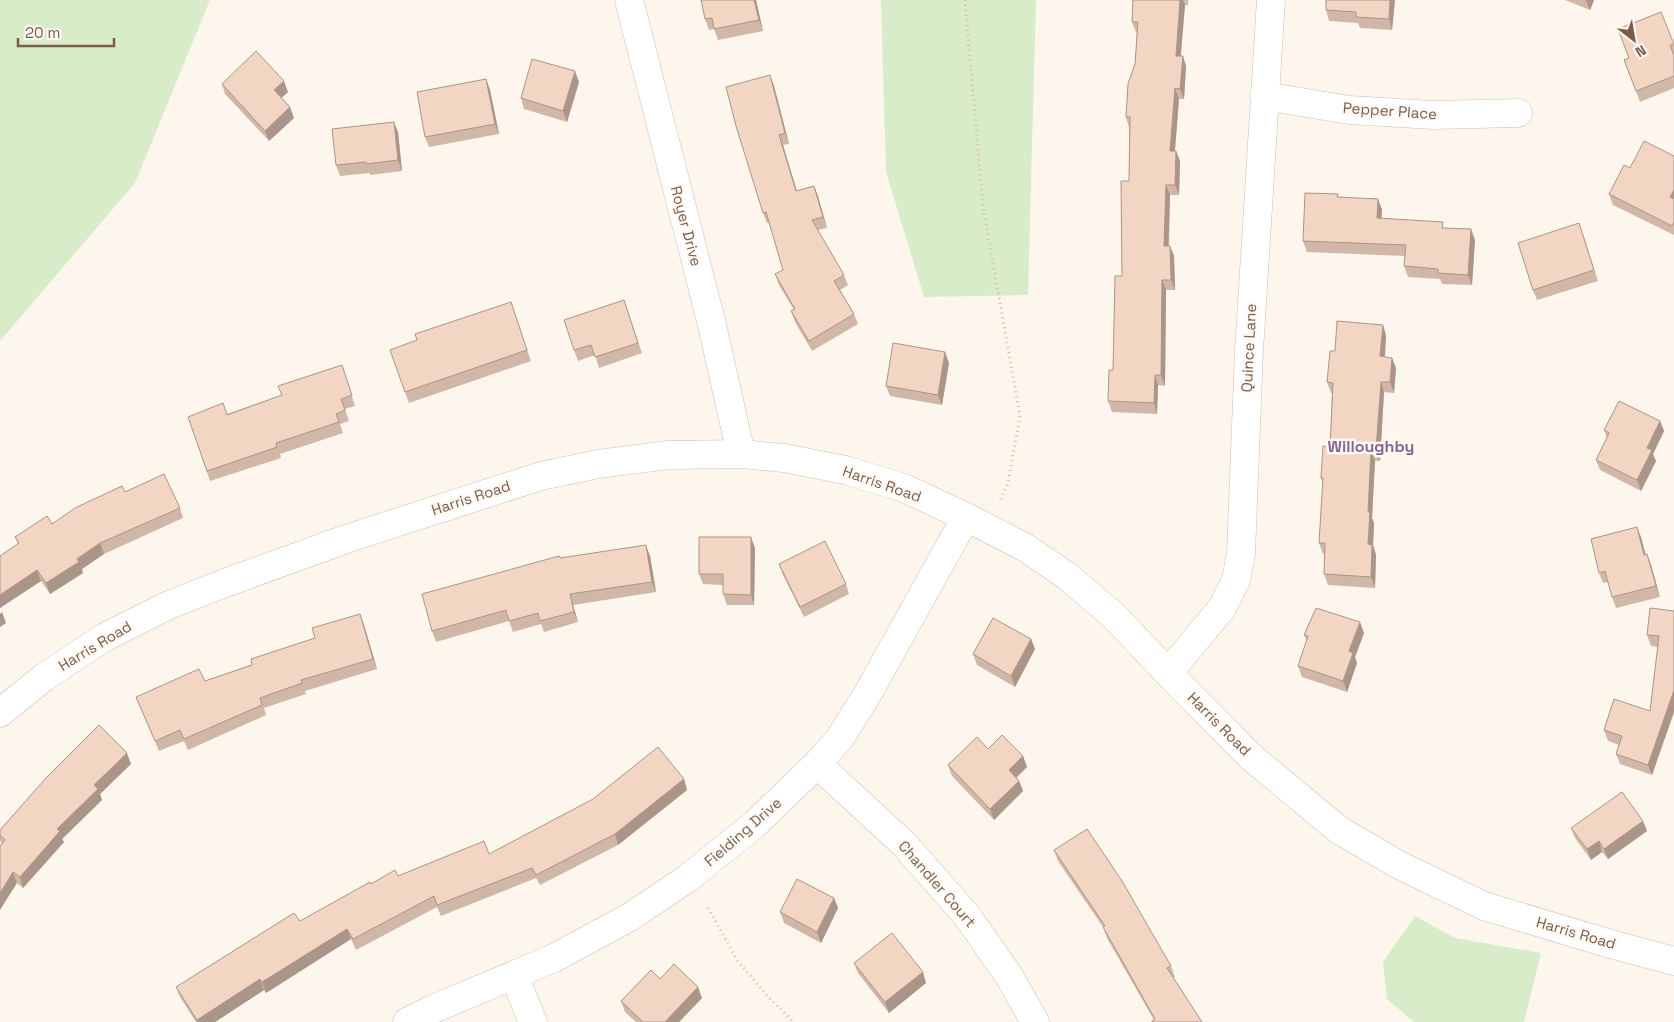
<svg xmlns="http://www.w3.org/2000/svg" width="1674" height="1022" font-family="'Space Grotesk',sans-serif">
	<rect width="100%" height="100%" fill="#fdf6ec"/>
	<path fill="#d8ecc9" d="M0,0H210L135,183L0,341Z
		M881,0H1036L1028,295L924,297L886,172Z
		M1415,916L1455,938L1541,953L1524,1022H1414L1387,999L1383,962Z"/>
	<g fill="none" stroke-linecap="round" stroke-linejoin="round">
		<g stroke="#d1beb0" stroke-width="29">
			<path id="street" d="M629,0L712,325L741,454
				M1264,96L1349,110L1433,115L1518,113
				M1168,673L1222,608L1236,580L1241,554L1249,351L1271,0
				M0,713L43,678L105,637L169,605L225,583L349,538L541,476L598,464L669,455L741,454L784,458L845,470L904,488L966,517L1026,548L1067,576L1114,616L1168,673L1251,757L1339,830L1399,865L1484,906L1614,945L1674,961
				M817,764L904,844L967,916L1009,976L1035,1022
				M514,976L533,1022
				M407,1022L431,1010L554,958L630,917L688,878L755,824L817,764L840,738L867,695L966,517"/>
		</g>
		<path stroke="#d9b8a5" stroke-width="3" stroke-dasharray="1 4" stroke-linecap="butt" d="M965,0L983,207L1020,416L1008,483L1000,500
			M708,908L737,960L770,999L794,1022"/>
		<use href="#street" stroke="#fff" stroke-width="28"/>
	</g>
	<path fill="#d1b7a8" d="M756,0L763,31L718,40L714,29L709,30L705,19Z
		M1133,0H1188V5H1185L1180,56L1186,66L1184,99H1179L1175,151H1176L1180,161L1179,195H1170L1169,246H1170L1174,256L1175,290H1166L1165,386L1158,385L1157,414L1112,412L1108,401L1113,370L1122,276L1129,181V127L1126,117L1135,64L1137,33L1136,32L1132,22Z
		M1395,0L1392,30L1360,28L1358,23L1329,21L1326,10Z
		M1565,0H1594L1590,10Z
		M1674,44V88L1640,102L1624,60Z
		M770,75L774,86L789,144L783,145L796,191L814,186L827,228L818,230L844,275L848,285L840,290L854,314L858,324L812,351L795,322L791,311L794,310L779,285L775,274L783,270L769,223H767L763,213Z
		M486,79L490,90L499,134L429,147L425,137Z
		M579,82L567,122L524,109L521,98Z
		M222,84L288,92L281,98L294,118L269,141L225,94Z
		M398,132L402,171L370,175V173L340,176L336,165Z
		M1674,156V235L1613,205L1609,194Z
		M1338,194L1339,198L1378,199L1382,210L1381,218L1445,228L1475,240L1472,285L1442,284L1440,279L1408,277L1404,266L1405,256L1307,252L1303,241Z
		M1583,234L1598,281L1537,300L1533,290Z
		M624,300L642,353L599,368L595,355L578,361L574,350Z
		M511,302L531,361L409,403L390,350L417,340Z
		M1386,335L1385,357L1396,368L1394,393L1384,392L1380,461H1375L1372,518L1374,523L1373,545L1376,555L1375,588L1328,585L1324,574L1325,554H1323L1319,543L1323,483L1321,478L1330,447L1332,393H1331L1327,382L1335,351Z
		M949,363L942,405L890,396L886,386Z
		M342,365L355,406L345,409L349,421L340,424L343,433L280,454L281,458L210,481L188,417L227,414L282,395Z
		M1660,421L1664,431L1653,454L1656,461L1641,491L1600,470L1596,460L1607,438L1604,430Z
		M125,492L180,508L183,518L104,554L82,569L83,573L50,594L41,581L0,608V556L18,544L15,537L52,524Z
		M1641,537L1646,555L1651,565L1660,597L1616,608L1612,597L1608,582L1603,583L1599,573Z
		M755,548L754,605H727L723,594V585L703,584L699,574Z
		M650,556L656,592L573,605L578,622L544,632L541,624L513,632L509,621L436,642L432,631L560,558Z
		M779,564L846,584L849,594L804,617L783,575Z
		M1674,611V712L1652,775L1620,764L1616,754L1619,745L1608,741L1604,730L1650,711L1658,647L1651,646L1647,635Z
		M364,625L377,669L305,691L306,694L264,708L266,715L188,750L184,741L159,751L136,697L205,681Z
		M1364,633L1355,657L1357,663L1347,692L1302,677L1298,666L1307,641L1304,635Z
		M1031,639L1035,649L1015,687L977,665L973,654Z
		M988,749L1023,756L1027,767L1016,777L1019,781L1023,791L994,820L952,776L948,765Z
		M131,764L100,794L102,800L62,839L64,842L23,888L17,883L0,840V830Z
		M684,779L687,790L618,845L540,885L536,878L441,916L437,907L356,950L351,939L266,993L264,990L215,1022H196L180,997L176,987L371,884L489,854Z
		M1643,821L1647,831L1608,859L1602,852L1591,860L1575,838L1571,828Z
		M1054,850L1171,966L1175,977H1173L1202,1022L1154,1020L1107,938L1103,927L1058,861Z
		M834,898L838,908L821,943L784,923L780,912Z
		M854,963L926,983L889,1013L858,973Z
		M660,979L702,998L679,1022H636L625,1012L621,1001Z"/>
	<path fill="#aa9588" d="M754,0H756L763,31L759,20Z
		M1180,0H1183L1185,5L1180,66L1176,56Z
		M1390,0H1395L1392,30L1389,19Z
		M1586,0H1594L1590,10Z
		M1183,56L1186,66L1184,99L1180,89Z
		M575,71L579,82L567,122L563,111Z
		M770,75L774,86L789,144L785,133Z
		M486,79L490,90L499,134L495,124Z
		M284,81L288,92L278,101L274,90Z
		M1175,88L1179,99L1174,161L1170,151Z
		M290,107L294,118L269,141L265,131Z
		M394,122L398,132L402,171L398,160Z
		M779,135L783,145L800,201L796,191Z
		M1176,151L1180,161L1179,195L1175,185Z
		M1166,185L1170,195L1168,256L1164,246Z
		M814,186L818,196L827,228L823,217Z
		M1674,190V207L1670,197Z
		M1378,199L1382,210L1381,228L1377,218Z
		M1471,229L1475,240L1472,285L1468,275Z
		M1170,246L1174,256L1175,290L1171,280Z
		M1162,280L1166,290L1165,386L1161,375Z
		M1383,325L1386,335L1384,367L1380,356Z
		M945,352L949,363L942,405L938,395Z
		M1392,358L1396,368L1394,393L1390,382Z
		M1155,375L1158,385L1157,414L1154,403Z
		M1381,382L1384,392L1380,461L1376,450Z
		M1660,421L1664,431L1653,454L1656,461L1641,491L1637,480L1647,448Z
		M1371,450L1375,461L1372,518L1374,523L1373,545L1376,555L1375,588L1371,577L1368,544V512Z
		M1637,527L1641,537L1648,565L1644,555Z
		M751,537L755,548L754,605L751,595Z
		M100,543L104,554L82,569L83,573L50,594L46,583L77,559Z
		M646,545L650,556L656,592L652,582Z
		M1647,554L1651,565L1660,597L1656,586Z
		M37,570L41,581L0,608V595Z
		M570,594L573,605L578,622L574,612Z
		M2,612L6,623L0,627V614Z
		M360,614L364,625L377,669L373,659Z
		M1360,622L1364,633L1355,657L1357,663L1347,692L1343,681L1349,651Z
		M1031,639L1035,649L1015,687L1011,676Z
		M1674,690V712L1652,775L1648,765Z
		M127,753L131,764L100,794L102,800L62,839L64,842L23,888L20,877L57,829L94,785Z
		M1023,756L1027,767L1013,781L1009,770Z
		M684,779L687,790L618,845L615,834Z
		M1019,781L1023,791L994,820L990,809Z
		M1643,821L1647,831L1608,859L1604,849Z
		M1599,841L1602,852L1591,860L1587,849Z
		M13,872L17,883L0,910V893Z
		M834,898L838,908L821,943L817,932Z
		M347,929L351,939L266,993L262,982Z
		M923,972L926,983L889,1013L885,1002Z
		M260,979L264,990L215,1022H198L197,1020Z
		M698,987L702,998L679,1022H665Z"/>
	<path fill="#f3d5c3" stroke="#aa9588" d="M701,0H754L759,20L714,29L712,18L705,19Z
		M1133,0H1180L1176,56H1183L1180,89L1175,88L1170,151H1176L1175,185H1166L1164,246H1170L1171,280H1162L1161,375H1155L1154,403L1108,401L1109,370H1113L1115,276H1122L1121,181H1129L1130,117H1126L1128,84L1135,64L1138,22H1132Z
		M1326,0H1390L1389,19L1356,17V12L1326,10Z
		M1661,12L1674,44L1670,45L1674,56V76L1636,91L1624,60L1629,58L1618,29Z
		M256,51L284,81L274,90L290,107L265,131L222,84Z
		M532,59L575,71L563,111L521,98Z
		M770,75L785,133L779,135L796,191L814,186L823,217L812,220L844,275L834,281L854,314L809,341L791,311L795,309L775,274L783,270L766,212L763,213L736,126L726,87Z
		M486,79L495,124L425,137L417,92Z
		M394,122L398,160L367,164L366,162L336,165L332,129Z
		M1644,141L1674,156V190L1670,197L1674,199V222L1672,226L1609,194L1624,165L1630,168Z
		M1305,193L1338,194L1337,197L1378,199L1377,218L1443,222L1442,228L1471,229L1468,275L1438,273V269L1404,266L1406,245L1303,241Z
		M1579,223L1594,270L1533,290L1518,243Z
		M624,300L638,343L595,357L591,345L574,350L564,320Z
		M511,302L527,350L405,392L390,350L417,340L415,334Z
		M1337,321L1383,325L1380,356L1392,358L1390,382H1381L1376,450H1371L1368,512H1370L1368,544L1372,545L1371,577L1324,574L1325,543H1319L1323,478H1321L1323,446L1330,447L1333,383L1327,382L1330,351H1335Z
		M893,343L945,352L938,395L886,386Z
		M342,365L352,395L341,399L345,410L336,414L339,422L276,443L277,447L207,471L188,417L223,403L227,415L282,395L278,386Z
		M1619,401L1660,421L1647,448L1652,450L1637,480L1596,460L1609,433L1604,430Z
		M164,474L180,508L100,543L77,559L79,562L46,583L37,570L0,595V556L19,543L15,537L47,516L52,524L75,508L122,486L125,492Z
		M1637,527L1644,555L1647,554L1656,586L1612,597L1605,571L1599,573L1591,539Z
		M699,537H751V595L723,594V574H699Z
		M825,541L846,584L800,607L779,564Z
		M646,545L652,582L570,594L574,612L540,621L538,613L509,621L506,610L432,631L422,594L559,556L560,558Z
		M1316,608L1360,622L1349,651L1353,653L1343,681L1298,666L1308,636L1304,635Z
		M1650,608L1674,611V690L1648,765L1616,754L1622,736L1604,730L1614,699L1650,711L1659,636L1647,635Z
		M360,614L373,659L301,680L302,683L260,698L262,705L184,739L180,730L155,741L136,697L199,669L205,681L252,665L251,659L315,638L312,628Z
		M993,618L1031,639L1011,676L973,654Z
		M99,725L127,753L94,785L98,789L57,829L60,831L20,877L13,872L0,893V846L5,840L0,835V830L46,778Z
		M1002,735L1023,756L1009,770L1019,781L990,809L948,765L977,737L988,749Z
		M658,747L684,779L615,834L536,875L532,868L437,905L434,896L353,939L347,929L262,982L260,979L197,1020L176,987L294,913L300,921L370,882L371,884L395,870L398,876L484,841L489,854L593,799Z
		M1622,792L1643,821L1604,849L1599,841L1587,849L1571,828Z
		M1087,829L1122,881L1171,966L1167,968L1202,1022H1152V1021L1155,1019L1103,927L1105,926L1054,850Z
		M797,879L834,898L817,932L780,912Z
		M892,933L923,972L885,1002L854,963Z
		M674,964L698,987L665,1022H643L621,1001L651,970L660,979Z"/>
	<g text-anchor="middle" stroke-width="5" stroke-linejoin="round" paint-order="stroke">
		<g font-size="15" fill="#7a5c4d" stroke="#fffaf3">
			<text transform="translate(1390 111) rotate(4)" y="5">Pepper Place</text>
			<text transform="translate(686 226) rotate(75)" y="5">Royer Drive</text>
			<text transform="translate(1249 348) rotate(-87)" y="5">Quince Lane</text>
			<text transform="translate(882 484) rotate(19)" y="5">Harris Road</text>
			<text transform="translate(471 498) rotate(-18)" y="5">Harris Road</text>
			<text transform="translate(95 646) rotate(-31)" y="5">Harris Road</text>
			<text transform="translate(1219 724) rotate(45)" y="5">Harris Road</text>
			<text transform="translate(743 832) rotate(-41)" y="5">Fielding Drive</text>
			<text transform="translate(937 884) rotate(49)" y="5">Chandler Court</text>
			<text transform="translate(1576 933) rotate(16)" y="5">Harris Road</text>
		</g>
		<g font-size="16" font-weight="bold" fill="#846695" stroke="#fffaf3">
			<text x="1371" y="452">Willoughby</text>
		</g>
	</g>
	<g transform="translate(1634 40) rotate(149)" stroke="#fffaf3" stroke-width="4" paint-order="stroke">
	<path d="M0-4L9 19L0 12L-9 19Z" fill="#7a5c4d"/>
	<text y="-8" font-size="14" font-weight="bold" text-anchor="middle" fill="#7a5c4d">N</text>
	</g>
	<path d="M18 38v8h96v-8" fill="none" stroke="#7a5c4d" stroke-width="2.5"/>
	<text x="25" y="38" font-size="15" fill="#7a5c4d" stroke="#fffaf3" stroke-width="4" paint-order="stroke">20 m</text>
</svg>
